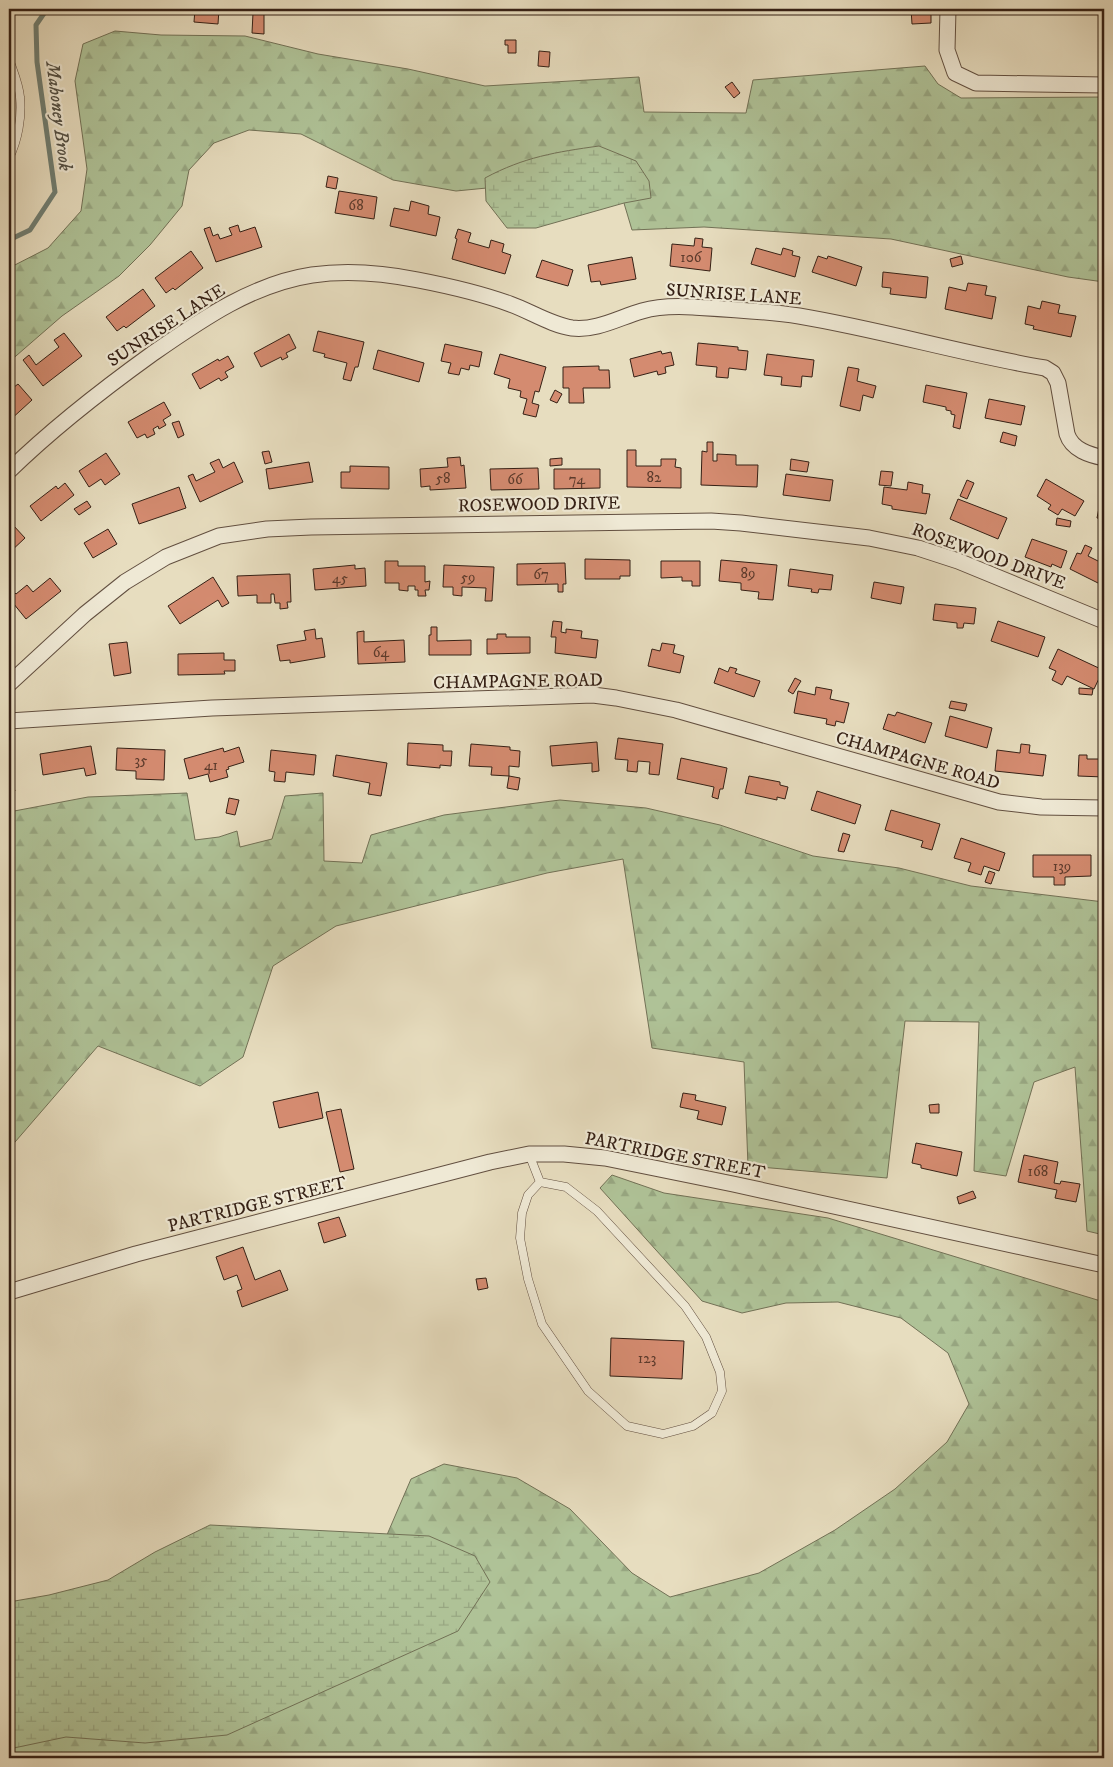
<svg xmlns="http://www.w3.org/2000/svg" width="1113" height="1767" font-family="'IM FELL DW Pica',serif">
	<defs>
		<pattern id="forest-firs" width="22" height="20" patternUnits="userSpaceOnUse" patternTransform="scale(1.25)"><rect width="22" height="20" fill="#afc297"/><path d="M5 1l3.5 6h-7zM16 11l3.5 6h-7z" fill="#97a681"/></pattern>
		<pattern id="wetland-marsh" width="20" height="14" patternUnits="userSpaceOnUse" patternTransform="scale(1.25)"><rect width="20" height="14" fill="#afc297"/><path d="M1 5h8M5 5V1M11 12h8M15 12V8" fill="none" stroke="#97a681"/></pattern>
	</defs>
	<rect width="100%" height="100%" fill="#e7ddbf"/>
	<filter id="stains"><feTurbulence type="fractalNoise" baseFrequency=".004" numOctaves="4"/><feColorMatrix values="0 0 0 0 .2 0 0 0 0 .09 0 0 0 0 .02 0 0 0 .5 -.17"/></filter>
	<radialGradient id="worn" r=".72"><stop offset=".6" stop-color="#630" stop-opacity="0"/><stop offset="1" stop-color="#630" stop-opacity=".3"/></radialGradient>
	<path fill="url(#forest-firs)" stroke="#727156" d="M115,31L161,35L245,36L318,54L408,69L485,86L639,77L644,112L746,113L753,80L925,66L938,84L961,98L1104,97V282L1068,277L891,239L704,227L632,230L618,183L497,187L456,191L393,180L301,134L249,130L214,143L189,170L182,206L150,245L119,276L62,316L9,362V268L48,248L81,211L87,169L75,81L83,44Z
		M187,793L195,840L219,837L237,831L240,847L272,839L285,796L323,793L324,861L362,863L371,835L444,815L560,800L646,808L720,825L813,856L899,868L971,886L1104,902V1235L1087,1231L1075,1067L1034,1082L1006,1176L974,1171L979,1022L905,1021L887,1178L748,1166L744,1062L652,1048L623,859L547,873L336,926L273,966L243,1057L200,1086L98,1046L9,1149V812L88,797Z
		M612,1175L664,1193L828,1218L1104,1302V1758H9V1643L371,1572L411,1479L444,1464L517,1478L570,1509L632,1573L670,1597L759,1573L835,1530L895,1489L947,1442L969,1404L948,1353L901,1318L838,1302L786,1303L742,1313L702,1301L600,1188Z"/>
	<path fill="url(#wetland-marsh)" stroke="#727156" d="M599,146L636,161L649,181L651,198L624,203L536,228H507L486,201L485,178C524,157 556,152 599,146Z
		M210,1525L429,1536L475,1556L490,1582L458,1631L227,1735L145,1743L66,1737L9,1749V1602L49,1595L108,1580L155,1552Z"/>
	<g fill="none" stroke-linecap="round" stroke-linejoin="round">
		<path stroke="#707e72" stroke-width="5" d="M9,240L30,230L55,192L37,62L36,25L47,9"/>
	</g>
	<path fill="#d48b70" stroke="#352015" d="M195,9H219L218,24L194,22Z
		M911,9H931V23L912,24Z
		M253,13H264V34L252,33Z
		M505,40H516V53H508V45H505Z
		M539,51L550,52L549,67L538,66Z
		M732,82L740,93L734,98L725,87Z
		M328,176L338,178L336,189L326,187Z
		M339,191L377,197L374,219L335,213Z
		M411,201L429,206L428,214L440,217L436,236L390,226L394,208L409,211Z
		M238,225L240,232L255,227L262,247L216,262L204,229L210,227L213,236L218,234L220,239L232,235L229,228Z
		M458,229L471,233L468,242L489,248L491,240L504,244L502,252L511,255L505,274L452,259L457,239L455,238Z
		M695,238L703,239L702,247L712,248L710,271L670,266L672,244L694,246Z
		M756,248L781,255L783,248L793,251L792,255L800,257L795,277L751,264Z
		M191,251L203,268L175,290L173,288L166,293L155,278Z
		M818,256L827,259L828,256L862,267L856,286L812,272Z
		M961,256L963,264L952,267L950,259Z
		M632,257L636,279L601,285L600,281L591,282L588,265Z
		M542,260L573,270L568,286L536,277Z
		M883,272L928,277L926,298L890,294L891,288L882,287Z
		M968,283L987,286L985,295L996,297L992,319L945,309L949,287L966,291Z
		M143,289L155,306L126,328L124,326L117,331L106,317Z
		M1042,301L1060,305L1058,313L1076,316L1071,337L1033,329L1034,326L1025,324L1028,306L1040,309Z
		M318,331L364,342L358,367H355L351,381L343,379L347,363L324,357L325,354L313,351Z
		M64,333L82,356L43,386L23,360L29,355L36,365L59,347L54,340Z
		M289,334L296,348L286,353L288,357L282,360L281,357L261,367L254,353Z
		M698,343L738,347V350L748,351L746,370L729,368L728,378L716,377L717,367L696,365Z
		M445,344L482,352L479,367L470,365L469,370L461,368L459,375L448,373L451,363L441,361Z
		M378,350L424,363L419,382L373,369Z
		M661,351L662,354L671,352L674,365L665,367L666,373L658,375L657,371L634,377L630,359Z
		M500,354L546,367L539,392L535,391L532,403L539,405L536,417L523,414L527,399L520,397L521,391L508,388L510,379L494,374Z
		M767,354L814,360L812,377L802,376L801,387L781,385L782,377L764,375Z
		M228,356L234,367L225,372L228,377L221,381L219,378L200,389L192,374L218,359L219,361Z
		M599,366V370H609L610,388H583L584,403H569V388H563V367Z
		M848,367L859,369L857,381L876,386L873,398L863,395L860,411L840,406Z
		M18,384L32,400L9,421V391Z
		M926,385L967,393L960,429L953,427L955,415L951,414V411L946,410V407L923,402Z
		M555,390L562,394L557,403L550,400Z
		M989,399L1025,406L1021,425L985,418Z
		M164,402L171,415L163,420L166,425L159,429L158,426L153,429L155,434L147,438L145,434L137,438L128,422Z
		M179,421L184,435L178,438L172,423Z
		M1003,432L1017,436L1015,446L1000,442Z
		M707,442H713V461H717V454L736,455V465H758L757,487L701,485L702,451L707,452Z
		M627,450H636V466H661V459H676L675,467L681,468V488L627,487Z
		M269,451L272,462L265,464L262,452Z
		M106,453L120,474L105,485L101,479L89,487L79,471Z
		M460,457L461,466L464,465L466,488L430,490V486L421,487L420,469L448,467L447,458Z
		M562,458V465L550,466V459Z
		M219,459L223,468L234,462L243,482L200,502L188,476L193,474L196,481L215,472L210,463Z
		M791,459L809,462L807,472L790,470Z
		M309,462L313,482L269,489L266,469Z
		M350,466L389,467V489L341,488V472H350Z
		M538,468L539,489L491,490L490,469Z
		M554,469H600V488L554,489Z
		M881,471L893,472L891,486L879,485Z
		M786,474L833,480L830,501L783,495Z
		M1046,479L1084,501L1075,516L1062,509L1058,515L1048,509L1051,505L1037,496Z
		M967,480L974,483L967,499L960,496Z
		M908,482L923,485L922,493L930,494L926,514L892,509V506L882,504L884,487L907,490Z
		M65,483L74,495L41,521L30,506L56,486L58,489Z
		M179,487L186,508L139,524L132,504Z
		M1101,498H1104V519L1097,518Z
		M958,499L1007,518L998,539L950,519Z
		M87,501L91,507L79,515L74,509Z
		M1057,518L1071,521L1070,527L1056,525Z
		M13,525L25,538L9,553V529Z
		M108,529L117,544L93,558L84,543Z
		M1032,539L1067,551L1061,568L1052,564L1051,567L1025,557Z
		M1085,545L1092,548L1088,556L1104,564V586L1070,569L1077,553L1081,554Z
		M585,559L630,560V576H620V579H585Z
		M721,560L777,565L773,600L758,599L759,592L741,590V583L719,581Z
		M385,561H398V566H425V582L430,581L429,590H425L426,596H418V590H415V586H408V591L399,590V583H385Z
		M661,561H700V586H692V581H682V577L661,578Z
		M565,563L566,584H563V592H558V584L517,585V564Z
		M355,565V569L365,568L366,586L315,590L313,569Z
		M444,565L494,567L492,601H485L486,588L462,587V596L453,595V587H443Z
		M790,569L833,575L831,590L819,589L818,593L811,592L812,589L788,586Z
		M290,574L291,602H287L288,608L280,609V603H275L274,594H271V603H257V595L238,596L237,576Z
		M213,577L229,603L222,607L218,600L180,624L168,606Z
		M50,578L61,591L26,619L9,598V595L13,591L16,594L27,585L33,592Z
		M874,582L904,587L901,604L871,598Z
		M935,604L976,608L974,624L964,623L963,628H957V623L933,620Z
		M553,621L562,622L561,632L566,633V629L582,631L581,638L598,640L596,658L555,653L556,637H551Z
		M998,621L1045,637L1038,657L991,641Z
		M431,627H437V641L471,640V655H429V635H431Z
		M315,629L316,639L322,638L325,657L290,663V660L280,661L277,645L306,640L304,631Z
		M364,631V642L404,640L405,662L358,664L357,632Z
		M497,634H506V637H530V653L487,654V639H497Z
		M127,642L131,673L114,676L109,644Z
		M662,643L675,645L673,653L684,656L680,673L648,666L652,649L660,651Z
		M1058,649L1103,670L1094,689L1067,676L1062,685L1052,680L1056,671L1049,668Z
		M224,653V660H235V671H224L225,674L178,675V654Z
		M730,667L737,669L735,673L760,681L754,697L714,683L719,668L728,672Z
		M795,678L801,681L793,694L788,691Z
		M816,687L832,690L830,699L849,703L844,723L836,721L835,726L826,724L827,719L794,713L798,691L815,695Z
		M1079,688L1093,689L1092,695L1079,694Z
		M951,701L967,704L965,711L949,708Z
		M897,712L932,723L925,743L883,729L888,714L895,716Z
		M950,716L992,728L987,748L945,736Z
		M618,738L663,744L659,775L649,774L650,762L638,761L637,772L627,771L628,760L615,759Z
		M597,742L599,771L592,772V763L552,766L550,746Z
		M408,743L443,745V751H452L451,766L440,765V768L407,765Z
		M471,744L510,747V750L520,751L519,767L509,766V776L491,775L492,767L469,766Z
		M1021,744L1030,745L1029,753L1046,755L1043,776L995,771L997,750L1020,753Z
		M91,746L96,774L86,776L84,768L43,775L40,754Z
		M239,747L244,762L228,767L229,769L226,770L228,777L210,782L208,774L189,779L184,759L223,748L224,752Z
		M117,748L165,750L164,780L136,779V771L116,770Z
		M271,750L316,755L314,775L286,772L285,782L274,781L275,772L269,771Z
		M336,755L387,763L381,796L368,794L370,783L333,776Z
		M1079,755H1087V759H1104V777L1078,776Z
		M681,758L727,768L723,789H720L718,799L712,797L714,787L677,779Z
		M9,771L15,791L9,793Z
		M509,776L520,778L518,790L507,788Z
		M749,776L780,782V785L788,787L785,799L777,797V800L745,793Z
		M817,791L861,805L855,824L811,810Z
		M229,798L239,800L235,815L226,813Z
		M891,810L940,824L932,850L921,847L923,841L885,830Z
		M843,833L850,835L844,852L838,851Z
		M961,838L1005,853L999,871L984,866L981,875L968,871L971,863L954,858Z
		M1033,855H1091V876L1065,877V885H1054V877H1033Z
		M989,871L995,873L991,884L985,882Z
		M318,1092L323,1118L279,1128L273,1102Z
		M683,1093L696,1095L695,1100L726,1107L722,1125L697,1119L699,1111L680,1107Z
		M939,1104V1113H930L929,1105Z
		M341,1109L354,1169L340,1172L326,1112Z
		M916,1143L962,1152L957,1176L921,1168V1165L912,1163Z
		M1024,1155L1058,1162L1054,1183L1060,1184L1061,1181L1080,1184L1076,1202L1055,1198L1057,1190L1018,1182Z
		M973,1191L976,1198L959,1204L957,1197Z
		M339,1217L346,1236L324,1243L318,1223Z
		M243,1247L255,1280L280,1270L288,1290L242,1307L237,1291L242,1289L237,1275L224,1280L216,1257Z
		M486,1278L488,1288L478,1290L476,1279Z
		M611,1338L684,1341L682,1379L610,1376Z"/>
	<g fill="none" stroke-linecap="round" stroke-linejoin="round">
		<g stroke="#624f40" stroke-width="9">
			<path id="lane" d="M9,59C13,71 19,84 20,97C22,117 18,140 9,158
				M529,1154L540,1182L528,1195L522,1213L520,1238L528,1279L542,1324L588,1391L627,1426L663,1434L693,1426L712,1413L722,1391L720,1372L706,1337L685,1306L597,1211L566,1187L540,1182"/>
		</g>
		<g stroke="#624f40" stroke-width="17">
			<path id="street" d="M948,9L947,50L955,73L976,83L1104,85
				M9,471C53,428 102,390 152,354C201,320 252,284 312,275C346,270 383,273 418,280C449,286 480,293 510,304C530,311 551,325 572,328C597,331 620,317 642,311C659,306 676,306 693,307C727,309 765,311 799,316C882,330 963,354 1045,368L1053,373L1058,383L1067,434C1072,450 1090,455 1104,458
				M9,684L85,614L125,582L166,557L219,536L267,529L311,527L711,521L741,523L869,538L918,548L958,561L1104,621
				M9,721L212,708L593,695L616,698L676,710L999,802L1041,807L1104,808
				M9,1292L136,1254L490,1162L529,1154H564L605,1158L733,1184L1104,1265"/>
		</g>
		<use href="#lane" stroke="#efe9d5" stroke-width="8"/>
		<use href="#street" stroke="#efe9d5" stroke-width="15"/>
	</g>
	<g text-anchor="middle" stroke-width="4.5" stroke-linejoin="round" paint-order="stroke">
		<g font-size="15" fill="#5d3b2c">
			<text x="356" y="210">68</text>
			<text x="691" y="262">106</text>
			<text x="654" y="482">82</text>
			<text x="443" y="483">58</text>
			<text x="515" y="484">66</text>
			<text x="577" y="484">74</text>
			<text x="748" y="578">89</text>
			<text x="541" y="579">67</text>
			<text x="468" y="582">59</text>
			<text x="340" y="583">45</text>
			<text x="381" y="657">64</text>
			<text x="141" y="765">35</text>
			<text x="211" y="770">41</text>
			<text x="1062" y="871">139</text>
			<text x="1038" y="1176">168</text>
			<text x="647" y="1363">123</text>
		</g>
		<g font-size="18" fill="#352015" stroke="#efe9d5">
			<text transform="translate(734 294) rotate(4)" y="6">SUNRISE LANE</text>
			<text transform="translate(166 325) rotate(-33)" y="6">SUNRISE LANE</text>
			<text transform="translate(539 504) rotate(-1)" y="6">ROSEWOOD DRIVE</text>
			<text transform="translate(989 556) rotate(20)" y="6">ROSEWOOD DRIVE</text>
			<text transform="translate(518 681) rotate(-1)" y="6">CHAMPAGNE ROAD</text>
			<text transform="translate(918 760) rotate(16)" y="6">CHAMPAGNE ROAD</text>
			<text transform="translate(675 1155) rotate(11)" y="6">PARTRIDGE STREET</text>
			<text transform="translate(257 1204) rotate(-14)" y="6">PARTRIDGE STREET</text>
		</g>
		<g font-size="19" font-style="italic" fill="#524f44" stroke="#efe9d5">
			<text transform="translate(60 116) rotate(83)" y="7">Mahoney Brook</text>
		</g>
	</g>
	<rect width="1113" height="1767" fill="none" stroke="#e7ddbf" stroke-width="30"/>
	<rect x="10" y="10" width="1093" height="1747" fill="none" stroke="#352015" stroke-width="2.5"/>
	<rect x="15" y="15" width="1083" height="1737" fill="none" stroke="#352015"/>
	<rect width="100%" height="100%" filter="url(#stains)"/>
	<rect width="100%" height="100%" fill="url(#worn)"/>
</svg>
